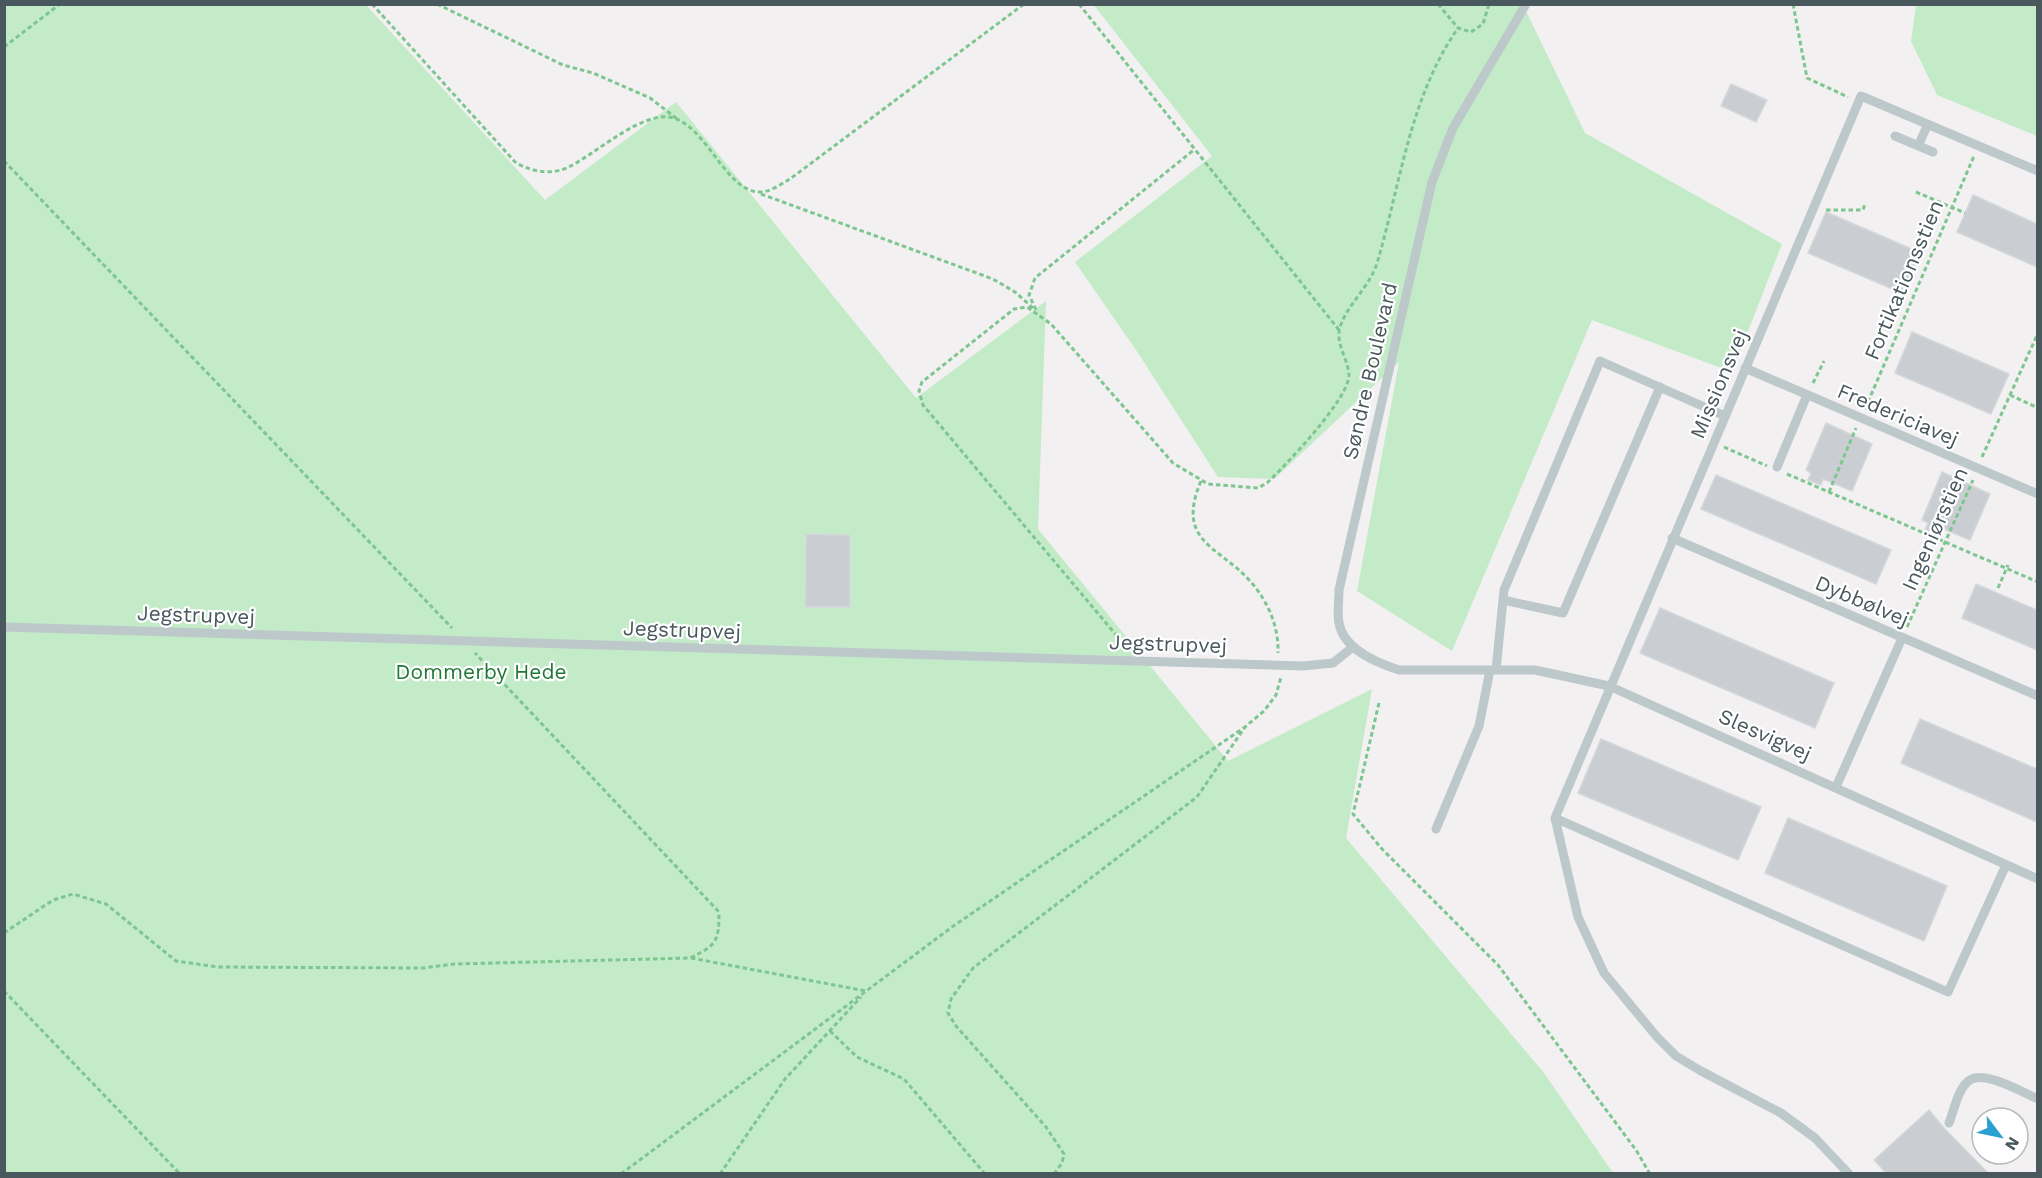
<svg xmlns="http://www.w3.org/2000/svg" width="2042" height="1178" font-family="'Work Sans',sans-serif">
	<rect width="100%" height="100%" fill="#f2f0f1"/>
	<path fill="#c3ebc8" d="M5,4L366,5L545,200L676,102L916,398L1046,301L1038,529L1228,761L1372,689L1346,838L1544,1073L1613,1173L5,1174Z
		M1093,4L1523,5L1585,133L1782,244L1732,372L1592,320L1452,651L1357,591L1399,362L1274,479L1218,477L1138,353L1075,262L1212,156Z
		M1916,5H2037V136L1937,95L1911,41Z"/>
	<path fill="#caced2" stroke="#d4d8db" stroke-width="1.5" d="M1731,84L1767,100L1756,122L1721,106Z
		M1973,195L2037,224V267L1957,232Z
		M1826,212L1921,253L1904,294L1808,253Z
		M1912,332L2009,374L1991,414L1895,373Z
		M1826,423L1872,444L1852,491L1823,479L1821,485L1808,480L1811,473L1806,470Z
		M1942,472L1990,494L1970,540L1946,530H1942L1939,536L1925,530L1928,523L1922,520Z
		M1716,475L1891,550L1876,584L1701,509Z
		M806,534L850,535V607H805Z
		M1976,584L2037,610V650L1962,618Z
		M1660,608L1834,683L1815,728L1640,653Z
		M1920,719L2037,769V822L1901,763Z
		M1601,739L1761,807L1738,860L1578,793Z
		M1788,818L1947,886L1924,941L1765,873Z
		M1929,1110L1944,1128L1988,1173H1886L1874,1160Z"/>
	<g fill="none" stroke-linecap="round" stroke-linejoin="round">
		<path stroke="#7ec690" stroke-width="3" stroke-dasharray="4.5 3" stroke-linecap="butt" d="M372,4L516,163C534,172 548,175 567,168C595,154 629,122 660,117C703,111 722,192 760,192C771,192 781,184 790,179L1024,4
			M437,4L563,65L593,73L650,98L676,118
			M1079,4L1339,330
			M1438,4L1458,28L1471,32L1483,24L1489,4
			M1793,4L1807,78L1848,97
			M4,47L60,4
			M4,161L452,628
			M1916,192L1965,213
			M761,194L993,279L1015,292L1033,308
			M1826,210H1863L1865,204
			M1036,310L1029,295L1035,278L1195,149
			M1813,383L1824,361
			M2010,395L2038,408
			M1865,409L1974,156
			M1724,447L1767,466
			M1982,457L2038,333
			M1787,474L2038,582
			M1201,481C1175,542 1219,546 1250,581C1268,601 1279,627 1278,653
			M1829,492L1856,428
			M1998,588L2008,565
			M1907,627L1973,480
			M1127,648L923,405L919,391L922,382L1014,309L1027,307L1051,324L1173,463L1208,484L1258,488L1267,483C1285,466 1349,399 1349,375C1348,358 1335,344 1340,327C1348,303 1371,286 1378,260C1401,181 1410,97 1458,28
			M1379,703L1353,814L1382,849L1498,965L1636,1150L1650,1174
			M4,933L53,900L73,894L106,904L176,961L218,967L423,968L454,964L690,958C717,945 719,941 719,912L475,653
			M691,958L866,991
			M4,991L180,1174
			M830,1031L857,1057L904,1079L985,1174
			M621,1174L952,927L1245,727
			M720,1174L785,1079L861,997
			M1054,1174L1062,1163L1064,1154L1046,1127L956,1026L948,1013L951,999L973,968L1197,797L1245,727L1264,711L1276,695L1281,677"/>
		<path stroke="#bdc8cb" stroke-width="9" d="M1526,4L1453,128L1432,182L1339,590C1339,601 1337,613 1339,623C1344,650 1377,663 1399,670H1535L1609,686L2038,879
			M1895,136L1933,152
			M1918,146L1928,124
			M1745,368L2038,494
			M1777,467L1807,395
			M1672,538L2038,696
			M1503,600L1563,613L1660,387
			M4,627L1303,666L1333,663L1353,647
			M1496,670L1504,590L1600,361L1725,416
			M1836,787L1902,638
			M1555,818L1948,992L2006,865
			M1436,829L1479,726L1490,670
			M1949,1123C1954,1111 1958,1087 1970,1080C1984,1070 2022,1092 2038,1099
			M1849,1174L1815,1138L1781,1113L1701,1071L1676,1056L1657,1037L1604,973L1578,917L1555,818L1861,96L2038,171"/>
	</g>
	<g text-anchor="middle" stroke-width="4.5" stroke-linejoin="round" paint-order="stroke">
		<g font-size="21" fill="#49585c" stroke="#fff">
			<text transform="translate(1904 280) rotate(-67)" y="7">Fortikationsstien</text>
			<text transform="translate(1370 371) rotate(-77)" y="7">Søndre Boulevard</text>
			<text transform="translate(1719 384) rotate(-67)" y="7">Missionsvej</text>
			<text transform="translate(1898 415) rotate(23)" y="7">Fredericiavej</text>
			<text transform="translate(1935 529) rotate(-66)" y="7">Ingeniørstien</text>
			<text transform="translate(1862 601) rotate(23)" y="7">Dybbølvej</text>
			<text transform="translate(196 615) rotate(2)" y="7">Jegstrupvej</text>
			<text transform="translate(682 630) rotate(2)" y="7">Jegstrupvej</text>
			<text transform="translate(1168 644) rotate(2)" y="7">Jegstrupvej</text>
			<text transform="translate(1765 735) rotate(24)" y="7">Slesvigvej</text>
		</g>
		<g font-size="21" fill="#207735" stroke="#fff">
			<text x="481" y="679">Dommerby Hede</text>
		</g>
	</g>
	<rect width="2042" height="1178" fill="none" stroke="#49585c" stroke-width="12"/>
	<g transform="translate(2000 1136) rotate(122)"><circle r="28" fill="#ffffff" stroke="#b6bcbe" stroke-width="1.5"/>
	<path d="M0-4.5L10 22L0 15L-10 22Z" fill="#2a9fd2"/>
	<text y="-9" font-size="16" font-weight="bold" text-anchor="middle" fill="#49585c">N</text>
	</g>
</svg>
